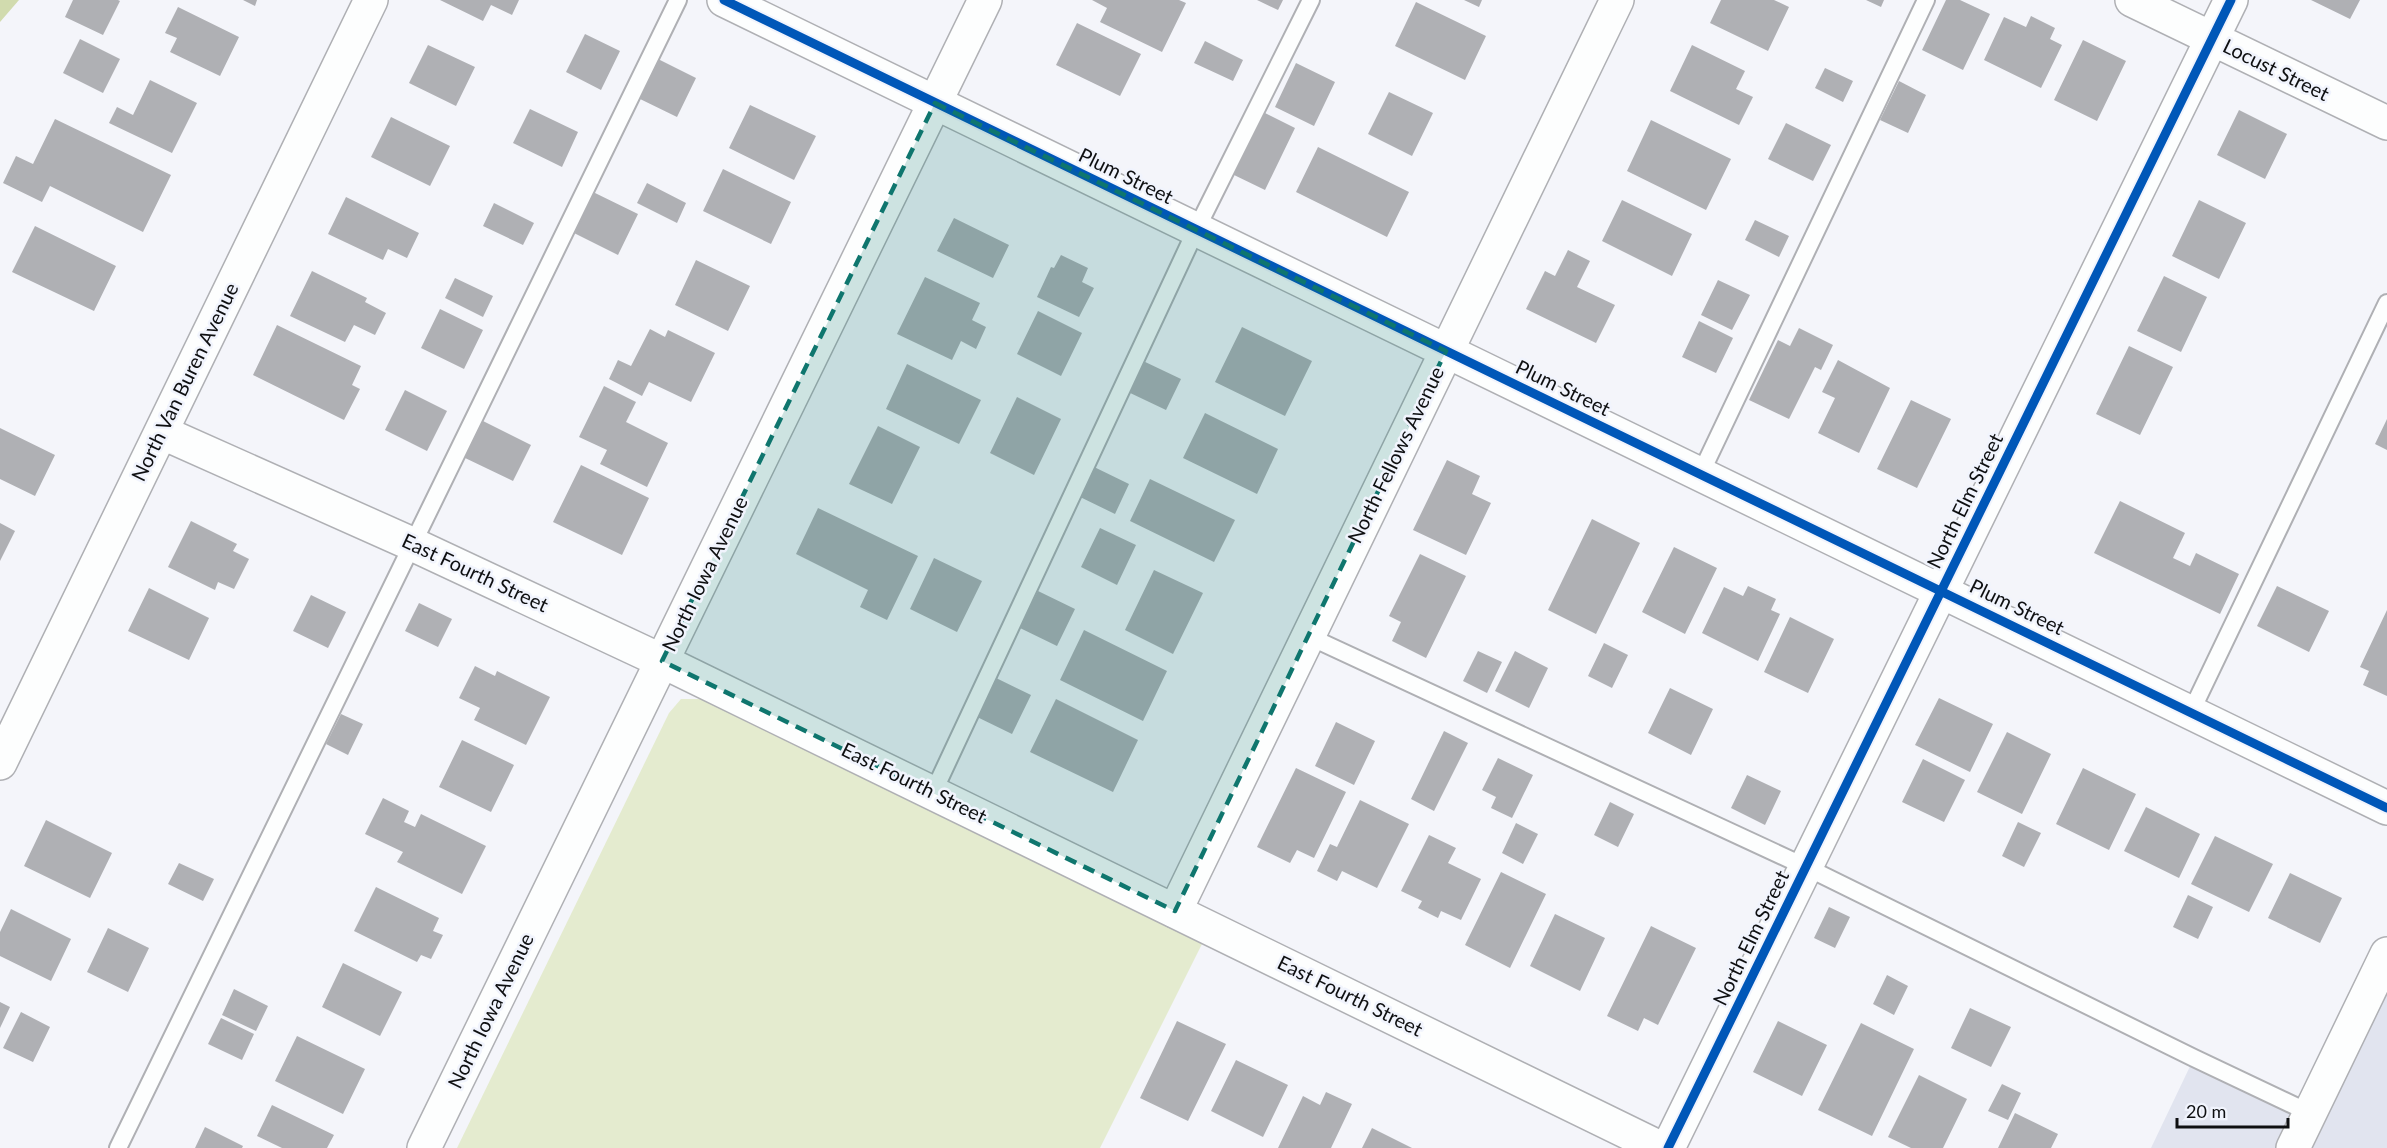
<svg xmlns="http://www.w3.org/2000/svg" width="2387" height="1148" font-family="Lato,sans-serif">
	<rect width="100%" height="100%" fill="#f4f5fa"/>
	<path fill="#e1e4ef" d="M2387,954V1148H2151L2194,1058L2310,1113Z"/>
	<path fill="#e4ebcf" d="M681,699H704L1203,942L1100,1148H457L669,713Z"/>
	<path fill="#d1dbae" d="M0,0H19L0,22Z"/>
	<path fill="#afb0b4" d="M73,0H118L120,1L103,35L65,17Z
		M243,0H257L255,6Z
		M440,0H519L512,15L491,5L483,21Z
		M1092,0H1179L1186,3L1162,52L1100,22L1107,8Z
		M1257,0H1283L1278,10Z
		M1464,0H1482L1479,7Z
		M1721,0H1774L1789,7L1768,51L1710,23Z
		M1866,0H1884L1881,7Z
		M1946,0H1960L1990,14L1963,70L1922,50Z
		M2311,0H2360L2350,19Z
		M1416,2L1486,36L1465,80L1395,46Z
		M178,7L239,37L220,76L170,52L177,38L165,33Z
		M2031,16L2055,28L2050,39L2062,45L2041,88L1984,60L2004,17L2026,27Z
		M1077,23L1141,54L1120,96L1056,65Z
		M585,34L620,51L601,90L566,72Z
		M80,39L120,59L103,93L63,73Z
		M2083,40L2126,61L2097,121L2054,100Z
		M1205,41L1243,60L1233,81L1194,63Z
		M428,45L475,67L456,106L409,83Z
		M1692,45L1745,71L1736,89L1753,97L1739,125L1670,91Z
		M658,59L696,78L677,117L638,98Z
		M1296,63L1335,82L1314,126L1275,107Z
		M1825,68L1853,81L1843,102L1815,88Z
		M150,80L197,103L172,153L109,123L117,107L133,115Z
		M1899,81L1926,95L1908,133L1880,120Z
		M1389,92L1433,113L1412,156L1368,134Z
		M750,105L816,136L794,180L729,148Z
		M530,109L578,132L562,167L513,143Z
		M2239,110L2287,134L2265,179L2217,155Z
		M1263,112L1295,128L1265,190L1232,174Z
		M391,117L450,146L430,186L371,157Z
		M55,119L171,175L143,232L50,186L42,202L3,183L16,156L33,164Z
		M1651,120L1731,159L1706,210L1627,171Z
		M1786,123L1831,145L1813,181L1768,159Z
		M1318,147L1409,192L1387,237L1296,192Z
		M723,169L791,202L771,244L703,211Z
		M647,183L686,203L677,223L637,203Z
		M593,192L638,214L618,255L574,233Z
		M346,197L419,233L407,258L388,249L383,260L328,234Z
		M1622,200L1692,234L1672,276L1602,241Z
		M2199,200L2246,223L2219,279L2172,256Z
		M494,203L534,223L523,245L483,226Z
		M954,218L1009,245L993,278L937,251Z
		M1755,220L1789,236L1779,257L1745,240Z
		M35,226L116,266L94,311L12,272Z
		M1568,250L1590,261L1577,287L1615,305L1596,343L1526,309L1545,271L1555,276Z
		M1061,255L1088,268L1082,282L1094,288L1079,317L1037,297L1051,267L1054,268Z
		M696,260L750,286L728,331L675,305Z
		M312,271L367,298L365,302L386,313L375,335L354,325L345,342L290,316Z
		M2164,276L2207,297L2181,352L2137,331Z
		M925,277L980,303L972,320L986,327L976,349L961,341L952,360L897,334Z
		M455,278L493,296L483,317L445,298Z
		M1718,280L1750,295L1732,330L1701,315Z
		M440,309L483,330L464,369L421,348Z
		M1038,311L1082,333L1061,376L1017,354Z
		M1699,321L1733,338L1716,373L1682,357Z
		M277,325L361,366L352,385L360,389L344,420L253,375Z
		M1242,327L1312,361L1285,416L1215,382Z
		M1799,328L1833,345L1821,370L1815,367L1789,419L1749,400L1778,340L1790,346Z
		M650,329L665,337L668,330L715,353L691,402L649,382L642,396L609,379L618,360L631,366Z
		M2129,346L2173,367L2140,435L2096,414Z
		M1141,360L1181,379L1166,410L1126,391Z
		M1838,360L1890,388L1859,453L1818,433L1835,398L1822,392Z
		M907,364L981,400L959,444L886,409Z
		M604,386L636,402L626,422L668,443L647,487L600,464L607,450L579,437Z
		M405,390L447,411L427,451L385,430Z
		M1017,397L1061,419L1034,475L990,453Z
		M1911,400L1951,419L1917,488L1877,469Z
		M1205,413L1278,449L1257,494L1183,458Z
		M2387,419V450L2375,444Z
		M481,420L531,445L513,481L463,457Z
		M878,426L920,447L892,504L849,484Z
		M0,428L55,455L35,496L0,479Z
		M1447,460L1480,476L1472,494L1491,503L1466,555L1413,530Z
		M581,465L649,498L622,555L553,522Z
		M1090,465L1129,484L1115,514L1076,495Z
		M1150,479L1235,520L1214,562L1130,521Z
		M2120,501L2185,533L2173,558L2190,566L2196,553L2239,574L2220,614L2094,553Z
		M818,508L918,556L887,620L860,607L868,590L796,554Z
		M1592,519L1640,543L1596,634L1548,610Z
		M191,521L237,544L233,551L249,559L234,589L218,582L215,590L168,567Z
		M0,523L15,531L0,561Z
		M1100,528L1136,545L1117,585L1081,567Z
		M1674,547L1717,568L1685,634L1642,612Z
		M1420,554L1466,576L1426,658L1392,641L1401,622L1389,616Z
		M934,558L982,581L957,632L910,609Z
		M1154,570L1203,593L1173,654L1125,630Z
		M1748,586L1776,599L1771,610L1780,614L1758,661L1702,633L1724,587L1743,596Z
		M2277,586L2329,611L2309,652L2257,626Z
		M149,588L209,618L189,660L128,631Z
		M1038,591L1075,609L1057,646L1020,628Z
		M311,595L346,612L328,648L293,631Z
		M419,603L452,619L438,647L405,631Z
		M2387,610V696L2363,685L2369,671L2360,667Z
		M1790,617L1834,639L1808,693L1764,672Z
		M1084,630L1167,671L1143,721L1060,680Z
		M1604,643L1628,655L1612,688L1588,676Z
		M1478,651L1502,662L1487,693L1463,681Z
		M1515,651L1548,668L1529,708L1495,691Z
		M475,666L495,676L497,671L550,697L526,745L474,720L480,708L459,698Z
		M992,676L1031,695L1012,734L973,715Z
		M1670,688L1713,709L1691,755L1648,733Z
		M1939,698L1993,724L1970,772L1915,745Z
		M1056,699L1138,740L1113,792L1030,752Z
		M341,714L363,724L348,755L326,744Z
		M1336,722L1375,741L1354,785L1315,766Z
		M1444,731L1468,743L1434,811L1411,799Z
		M2007,732L2051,754L2022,814L1977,792Z
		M462,740L514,765L491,812L439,787Z
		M1498,758L1533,775L1512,818L1491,808L1496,797L1482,790Z
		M1923,759L1965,780L1944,822L1902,802Z
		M1296,768L1346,792L1314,858L1297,850L1290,863L1257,847Z
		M2083,768L2136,794L2109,850L2056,824Z
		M1747,775L1781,791L1765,825L1731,808Z
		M383,798L409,811L404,822L415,827L421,814L486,846L462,894L397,862L403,852L365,834Z
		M1360,800L1409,824L1377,888L1342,871L1337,881L1317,871L1330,844L1337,847Z
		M1610,802L1634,814L1618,847L1594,835Z
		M2146,807L2200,834L2179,878L2124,851Z
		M46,820L112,853L90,898L24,866Z
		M2018,822L2041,833L2024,867L2002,856Z
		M1516,823L1538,834L1523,864L1502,853Z
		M1429,835L1456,848L1448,863L1481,879L1461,920L1441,911L1438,918L1418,908L1422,901L1401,891Z
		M2215,836L2273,864L2249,912L2191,884Z
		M179,863L214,879L203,901L168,884Z
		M1501,872L1546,894L1510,968L1465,945Z
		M2290,873L2342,898L2320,943L2268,918Z
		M376,887L439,918L433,931L443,935L431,959L421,955L417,962L354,931Z
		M2188,895L2213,907L2198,939L2173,927Z
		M1829,907L1850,917L1835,948L1814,938Z
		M11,909L71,939L51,981L0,956V932Z
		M1555,914L1605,938L1580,991L1530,966Z
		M1651,926L1696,948L1658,1025L1644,1018L1638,1031L1607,1016Z
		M108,928L149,948L128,992L87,972Z
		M343,963L402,992L380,1036L322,1007Z
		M1887,975L1908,986L1894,1015L1873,1004Z
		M234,989L268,1006L256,1031L222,1015Z
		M0,1002L10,1007L0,1028Z
		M1970,1008L2011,1027L1991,1067L1951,1048Z
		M21,1012L50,1027L33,1062L3,1048Z
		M221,1018L254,1034L242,1060L208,1044Z
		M1177,1021L1226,1044L1188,1121L1140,1098Z
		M1778,1021L1827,1045L1802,1096L1753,1072Z
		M1861,1023L1914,1049L1872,1136L1818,1110Z
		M297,1036L365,1069L343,1114L275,1081Z
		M1236,1060L1288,1085L1263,1137L1211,1111Z
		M1919,1075L1967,1099L1943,1148H1911L1888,1137Z
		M2002,1084L2021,1093L2008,1120L1988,1111Z
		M1326,1092L1352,1104L1331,1148H1278L1303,1096L1320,1105Z
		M272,1105L334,1135L327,1148H282L257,1136Z
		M2015,1113L2058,1134L2051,1148H1998Z
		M205,1127L243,1146L242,1148H195Z
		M1372,1128L1412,1148H1362Z"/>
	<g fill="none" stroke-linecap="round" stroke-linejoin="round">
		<g stroke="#afb0b4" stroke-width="20">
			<path id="lane" d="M1700,475L1926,0
				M1308,636L1806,867L2194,1058L2310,1113
				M2191,712L2387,303
				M933,793L1196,230L1311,0
				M118,1148L678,0"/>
		</g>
		<g stroke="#afb0b4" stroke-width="36">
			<path id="street" d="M724,0L2387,808
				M2132,0L2387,123
				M161,432L412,544L662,661
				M0,763L371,0
				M1175,911L1617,0
				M1668,1148L2231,0
				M2293,1148L2387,954"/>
		</g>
		<g stroke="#afb0b4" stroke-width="36">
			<path id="secondary" d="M662,661L1660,1148
				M424,1148L985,0"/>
		</g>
		<use href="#lane" stroke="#fdfefe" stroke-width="16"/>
		<use href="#street" stroke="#fdfefe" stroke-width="33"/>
		<use href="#secondary" stroke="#fdfefe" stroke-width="33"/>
		<g stroke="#f1f4fd" stroke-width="13">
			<path id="cycleway" d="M724,0L2387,808
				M1668,1148L2231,0"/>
		</g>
		<use href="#cycleway" stroke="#0057b8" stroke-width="9"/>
	</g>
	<path fill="#0f766e" fill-opacity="0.2" stroke="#0f766e" stroke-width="4.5" stroke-dasharray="12 8" stroke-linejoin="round" d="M935,103L1446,351L1175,911L662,661Z"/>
	<g text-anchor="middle" stroke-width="5" stroke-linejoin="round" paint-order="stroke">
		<g font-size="20" fill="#0e0f11" stroke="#f1f4fd">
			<text transform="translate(2276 70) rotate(26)" y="7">Locust Street</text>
			<text transform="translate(1126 176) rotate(26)" y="7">Plum Street</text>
			<text transform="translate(185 382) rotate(-64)" y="7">North Van Buren Avenue</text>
			<text transform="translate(1563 388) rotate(26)" y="7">Plum Street</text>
			<text transform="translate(1396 455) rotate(-64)" y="7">North Fellows Avenue</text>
			<text transform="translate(1965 501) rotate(-64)" y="7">North Elm Street</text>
			<text transform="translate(475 573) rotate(25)" y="7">East Fourth Street</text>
			<text transform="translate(705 574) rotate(-64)" y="7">North Iowa Avenue</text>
			<text transform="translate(2017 607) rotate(26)" y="7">Plum Street</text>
			<text transform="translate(914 783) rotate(26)" y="7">East Fourth Street</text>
			<text transform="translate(1751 938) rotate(-64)" y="7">North Elm Street</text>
			<text transform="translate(1350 996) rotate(26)" y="7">East Fourth Street</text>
			<text transform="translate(491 1011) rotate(-64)" y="7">North Iowa Avenue</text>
		</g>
	</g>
	<path d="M2177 1118v9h111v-9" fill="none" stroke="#0e0f11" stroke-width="3"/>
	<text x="2186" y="1118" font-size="18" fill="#0e0f11" stroke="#f1f4fd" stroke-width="4.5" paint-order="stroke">20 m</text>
</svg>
